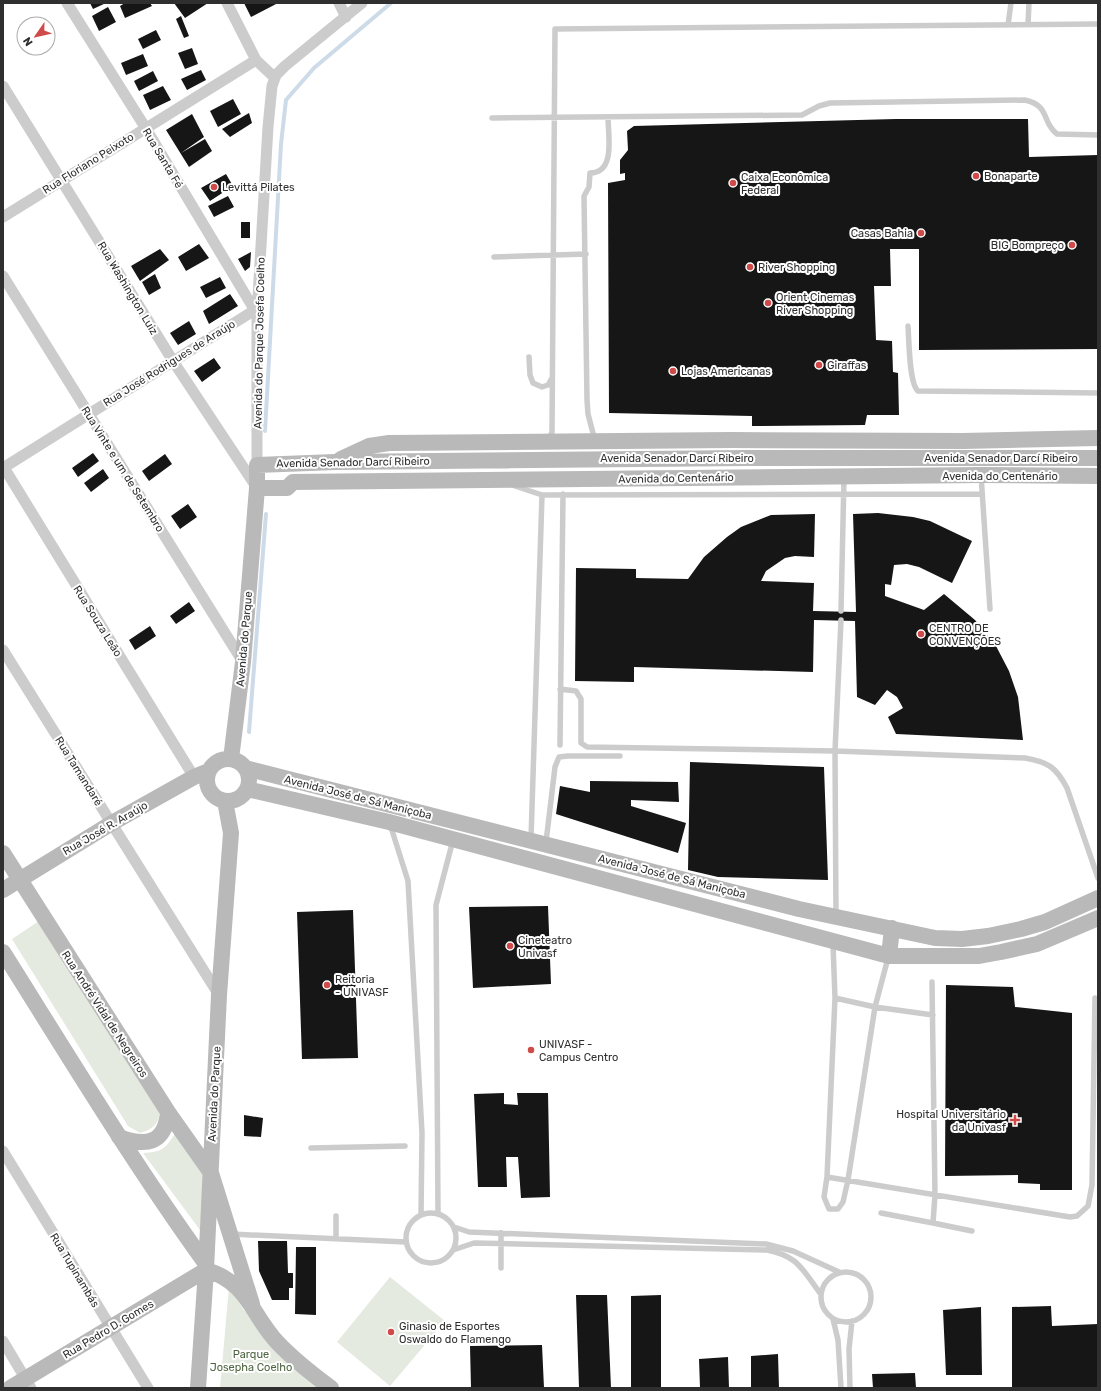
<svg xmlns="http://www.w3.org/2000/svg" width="1101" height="1391" font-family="Rubik,sans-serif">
	<rect width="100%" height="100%" fill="#fff"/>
	<path fill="#e4eadf" d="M45,917L160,1104C160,1121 157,1128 140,1133L128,1126L12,939Z
		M176,1132L204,1174L200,1230L143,1153C163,1152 166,1148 176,1132Z
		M390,1277L445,1321L390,1386L337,1342Z
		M229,1287L235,1295L243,1309L278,1348L328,1388H220Z"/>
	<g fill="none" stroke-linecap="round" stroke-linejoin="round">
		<path stroke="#cddbe8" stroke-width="4" d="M265,431L281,144L286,100L314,68L391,3
			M249,732L266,514"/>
	</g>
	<path fill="#161616" d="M90,3H106L93,9Z
		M125,3H150L152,6L125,18L120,6Z
		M174,3H208L185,18Z
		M244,3H278L251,17Z
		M108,7L116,22L99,31L92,16Z
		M181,16L189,36L184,38L176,19Z
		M156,30L161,40L143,49L138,39Z
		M192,48L198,64L185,69L178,53Z
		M143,54L148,66L126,75L121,63Z
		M201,70L206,80L187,90L181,79Z
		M153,71L158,81L139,91L134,81Z
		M163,86L171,100L150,110L143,95Z
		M233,99L241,114L218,127L210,111Z
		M249,113L252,123L230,137L222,129Z
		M192,114L204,137L181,153L205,139L212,151L189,167L166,130Z
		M896,119H1028L1029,157L1098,155V349L919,350V249H890L891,286H874L876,340L892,341L893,372L898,373L899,415H867L865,425L752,426V416L609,413L608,183L625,180V173L620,174V160L628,150L627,131L634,126Z
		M226,174L233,186L210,201L201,188Z
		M228,196L234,207L214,217L208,206Z
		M241,222H250V238H241Z
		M199,244L209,258L186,271L178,257Z
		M160,249L169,260L140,281L131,266Z
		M251,252L250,267L245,271L238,259Z
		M155,274L161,288L149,295L142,282Z
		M220,277L226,288L206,298L200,287Z
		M230,294L238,306L209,324L203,311Z
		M189,321L196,334L178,345L170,333Z
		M214,358L221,368L202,382L194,371Z
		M93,453L99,461L78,477L72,468Z
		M165,454L172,464L149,481L142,471Z
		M103,469L109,478L91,492L84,483Z
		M188,504L197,517L180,529L171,516Z
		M878,513L913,517L930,521L972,541L952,583L919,567L907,564L894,565L891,585L885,584V596L924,610L944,594L975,620L996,646L1009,671L1018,697L1023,740L896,734L888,717L903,708L897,697L887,690L875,705L857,697L855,621L814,620L813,672L634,667V682L575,681L576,568L636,569V578L688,579L704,557L727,537L741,527L771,515L815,514L814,557L795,556L785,558L766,571L761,581L814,583L813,611L856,612L853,514Z
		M189,602L195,611L176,624L170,616Z
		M150,626L156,636L135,650L129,640Z
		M690,762L824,767L828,880L718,877L688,870Z
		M590,781L678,782L679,802L631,800V806L686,823L678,853L556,814L560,786L590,792Z
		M548,906L551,984L473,988L469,907Z
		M353,910L358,1058L302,1059L297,912Z
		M946,985L1013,987L1015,1007L1072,1013V1190H1040V1184L1018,1183V1175L945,1176Z
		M504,1093V1104L518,1105L517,1093H548L550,1197L521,1198L518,1157H506L507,1187H478L474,1094Z
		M244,1115L263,1118L261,1137L244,1136Z
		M258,1241H287L288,1273H293V1288H289V1300H272L259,1271Z
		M296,1247H316V1315L295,1314Z
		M576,1295H607L611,1388H579Z
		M661,1295V1388H631V1296Z
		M1051,1306L1052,1326L1098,1324V1388H1012V1307Z
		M981,1307L982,1375H946L943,1310Z
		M542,1345L544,1388H471L470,1346Z
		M778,1354L779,1388H751V1356Z
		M728,1357L729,1388H700L699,1359Z
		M915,1373L916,1388H873L872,1374Z"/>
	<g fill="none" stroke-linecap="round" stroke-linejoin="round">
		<path stroke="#ccc" stroke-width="5.5" d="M1028,24L1029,3
			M1008,25L1011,3
			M492,118L802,115L819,106L830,103L1025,100C1051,106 1041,122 1057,134L1098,135
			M494,257L586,254
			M908,326C909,339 909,384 918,391L1098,393
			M529,357L530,375L533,383L542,387L548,385L552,378
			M549,440L552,432L555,29L1098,24
			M595,441L588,414L587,400L584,196L589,187L590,173C616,173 608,135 608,117
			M981,475L990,609
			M512,485L542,495L981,494
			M841,611L844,478
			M560,689L576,691L581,699V743L587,747L835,751L1025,758C1048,762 1056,767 1067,788L1098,878
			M560,745L563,494
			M390,824L408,881L422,1133L421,1215
			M531,839L542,495
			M546,842L555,767L559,757L568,756H620
			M836,916L835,751L841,620
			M833,944L835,998L827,1177L824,1197L829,1209H838L843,1202L848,1180L875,1007L888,958
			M932,982L935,1195L933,1223L972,1231
			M835,998L875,1007L933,1015
			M311,1148L405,1146
			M827,1177L1070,1217L1077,1216L1088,1206L1092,1185L1095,998
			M881,1213L933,1223
			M406 1238a25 25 0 1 1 50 0a25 25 0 1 1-50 0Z
			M438,1214L436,905L453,840
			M336,1216V1237
			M454,1227L469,1232L766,1244L793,1251L839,1272
			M501,1233V1268
			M231,1234L406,1242
			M453,1250L474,1243L767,1250C798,1256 802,1269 820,1293
			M821 1297a25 25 0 1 1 50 0a25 25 0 1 1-50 0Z
			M833,1319L838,1340L841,1388
			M850,1388L849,1349L852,1321"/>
		<path stroke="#ccc" stroke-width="11" d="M67,3L145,127L257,314
			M227,3L256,60L275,78
			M339,3L346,17
			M3,86L173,361L257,488
			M3,217L256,60
			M3,276L243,662
			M257,465V314L268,127L272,86L276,75L285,66L362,3
			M3,466L194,777
			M3,468L255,310
			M3,650L219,995
			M3,1151L148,1388
			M3,1341L31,1388"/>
		<path stroke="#b9b9b9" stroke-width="16" d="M341,459L369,446L389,443L731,440L963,441L1098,438
			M257,488H287L293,482L981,475L1098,476
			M207 780a21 21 0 1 1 42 0a21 21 0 1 1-42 0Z
			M231,759L243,662L257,488V465L335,462L746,458H1098
			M245,768L799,909L935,938L962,939L988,936L1021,929L1045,922L1098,898
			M247,789L389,822L889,956H979L1001,952L1037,944L1098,918
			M3,853L168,1112L211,1173L252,1304
			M3,890L112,823L194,777L209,771
			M3,952C69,1057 133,1163 206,1264
			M889,956L892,928
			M119,1137C146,1147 165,1144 168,1112
			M10,1388L206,1270C248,1282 251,1314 277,1342C293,1359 312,1374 331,1388
			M198,1388L206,1270L219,995L231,833L225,801"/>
	</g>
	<g fill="#cf4a48" stroke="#fff" stroke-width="1.5">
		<circle cx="976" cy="176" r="4"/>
		<circle cx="733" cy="183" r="4"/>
		<circle cx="214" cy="187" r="4"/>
		<circle cx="921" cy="233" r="4"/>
		<circle cx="1072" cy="245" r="4"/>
		<circle cx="750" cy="267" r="4"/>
		<circle cx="768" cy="303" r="4"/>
		<circle cx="819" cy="365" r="4"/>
		<circle cx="673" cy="371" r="4"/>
		<circle cx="921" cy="634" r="4"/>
		<circle cx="510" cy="946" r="4"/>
		<circle cx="327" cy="985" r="4"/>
		<circle cx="531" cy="1050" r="4"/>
		<path d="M1013 1114h4v4h4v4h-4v4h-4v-4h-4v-4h4z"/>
		<circle cx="391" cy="1332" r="4"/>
	</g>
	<g text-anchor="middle" stroke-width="4" stroke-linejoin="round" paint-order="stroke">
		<g font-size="11" fill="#2f2f2f" stroke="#fff">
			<text transform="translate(163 158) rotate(59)" y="4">Rua Santa Fé</text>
			<text transform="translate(88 163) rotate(-32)" y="4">Rua Floriano Peixoto</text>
			<text transform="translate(128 288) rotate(59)" y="4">Rua Washington Luiz</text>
			<text transform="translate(259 343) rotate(-89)" y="4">Avenida do Parque Josefa Coelho</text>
			<text transform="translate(169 363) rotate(-32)" y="4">Rua José Rodrigues de Araújo</text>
			<text x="677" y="462">Avenida Senador Darcí Ribeiro</text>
			<text x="1001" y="462">Avenida Senador Darcí Ribeiro</text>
			<text transform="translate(353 462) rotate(-1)" y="4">Avenida Senador Darcí Ribeiro</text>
			<text transform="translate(123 469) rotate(58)" y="4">Rua Vinte e um de Setembro</text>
			<text x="1000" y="480">Avenida do Centenário</text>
			<text transform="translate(676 478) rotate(-1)" y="4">Avenida do Centenário</text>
			<text transform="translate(98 621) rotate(58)" y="4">Rua Souza Leão</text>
			<text transform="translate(244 639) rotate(-85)" y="4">Avenida do Parque</text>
			<text transform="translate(79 771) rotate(58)" y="4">Rua Tamandaré</text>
			<text transform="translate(358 797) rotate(14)" y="4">Avenida José de Sá Maniçoba</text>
			<text transform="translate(105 828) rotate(-30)" y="4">Rua José R. Araújo</text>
			<text transform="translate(672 876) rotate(14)" y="4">Avenida José de Sá Maniçoba</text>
			<text transform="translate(105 1014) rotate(57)" y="4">Rua André Vidal de Negreiros</text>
			<text transform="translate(214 1094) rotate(-87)" y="4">Avenida do Parque</text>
			<text transform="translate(75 1270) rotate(59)" y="4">Rua Tupinambás</text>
			<text transform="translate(108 1329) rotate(-31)" y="4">Rua Pedro D. Gomes</text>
		</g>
		<g font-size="11" fill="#2f2f2f" stroke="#fff" text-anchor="start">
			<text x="984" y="180">Bonaparte</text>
			<text x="741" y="181">Caixa Econômica<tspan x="741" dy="13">Federal</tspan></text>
			<text x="222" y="191">Levittá Pilates</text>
			<text x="913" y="237" text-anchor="end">Casas Bahia</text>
			<text x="1064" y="249" text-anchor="end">BIG Bompreço</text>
			<text x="758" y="271">River Shopping</text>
			<text x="776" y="301">Orient Cinemas<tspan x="776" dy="13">River Shopping</tspan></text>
			<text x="827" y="369">Giraffas</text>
			<text x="681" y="375">Lojas Americanas</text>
			<text x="929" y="632">CENTRO DE<tspan x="929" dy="13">CONVENÇÕES</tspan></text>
			<text x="518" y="944">Cineteatro<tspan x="518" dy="13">Univasf</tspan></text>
			<text x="335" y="983">Reitoria<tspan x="335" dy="13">- UNIVASF</tspan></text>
			<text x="539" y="1048">UNIVASF -<tspan x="539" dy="13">Campus Centro</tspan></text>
			<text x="1006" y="1118" text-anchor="end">Hospital Universitário<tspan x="1006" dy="13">da Univasf</tspan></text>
			<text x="399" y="1330">Ginasio de Esportes<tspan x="399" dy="13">Oswaldo do Flamengo</tspan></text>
		</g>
		<g font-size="11" fill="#4f6542" stroke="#fff">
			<text x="251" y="1358">Parque<tspan x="251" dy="13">Josepha Coelho</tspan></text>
		</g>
	</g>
	<rect width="1101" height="1391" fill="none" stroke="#2f2f2f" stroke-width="8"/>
	<g transform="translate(36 36) rotate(236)"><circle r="19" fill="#ffffff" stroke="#acacac"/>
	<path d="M0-3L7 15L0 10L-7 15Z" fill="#cf4a48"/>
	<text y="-6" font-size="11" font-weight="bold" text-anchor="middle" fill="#2f2f2f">N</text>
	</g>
</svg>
